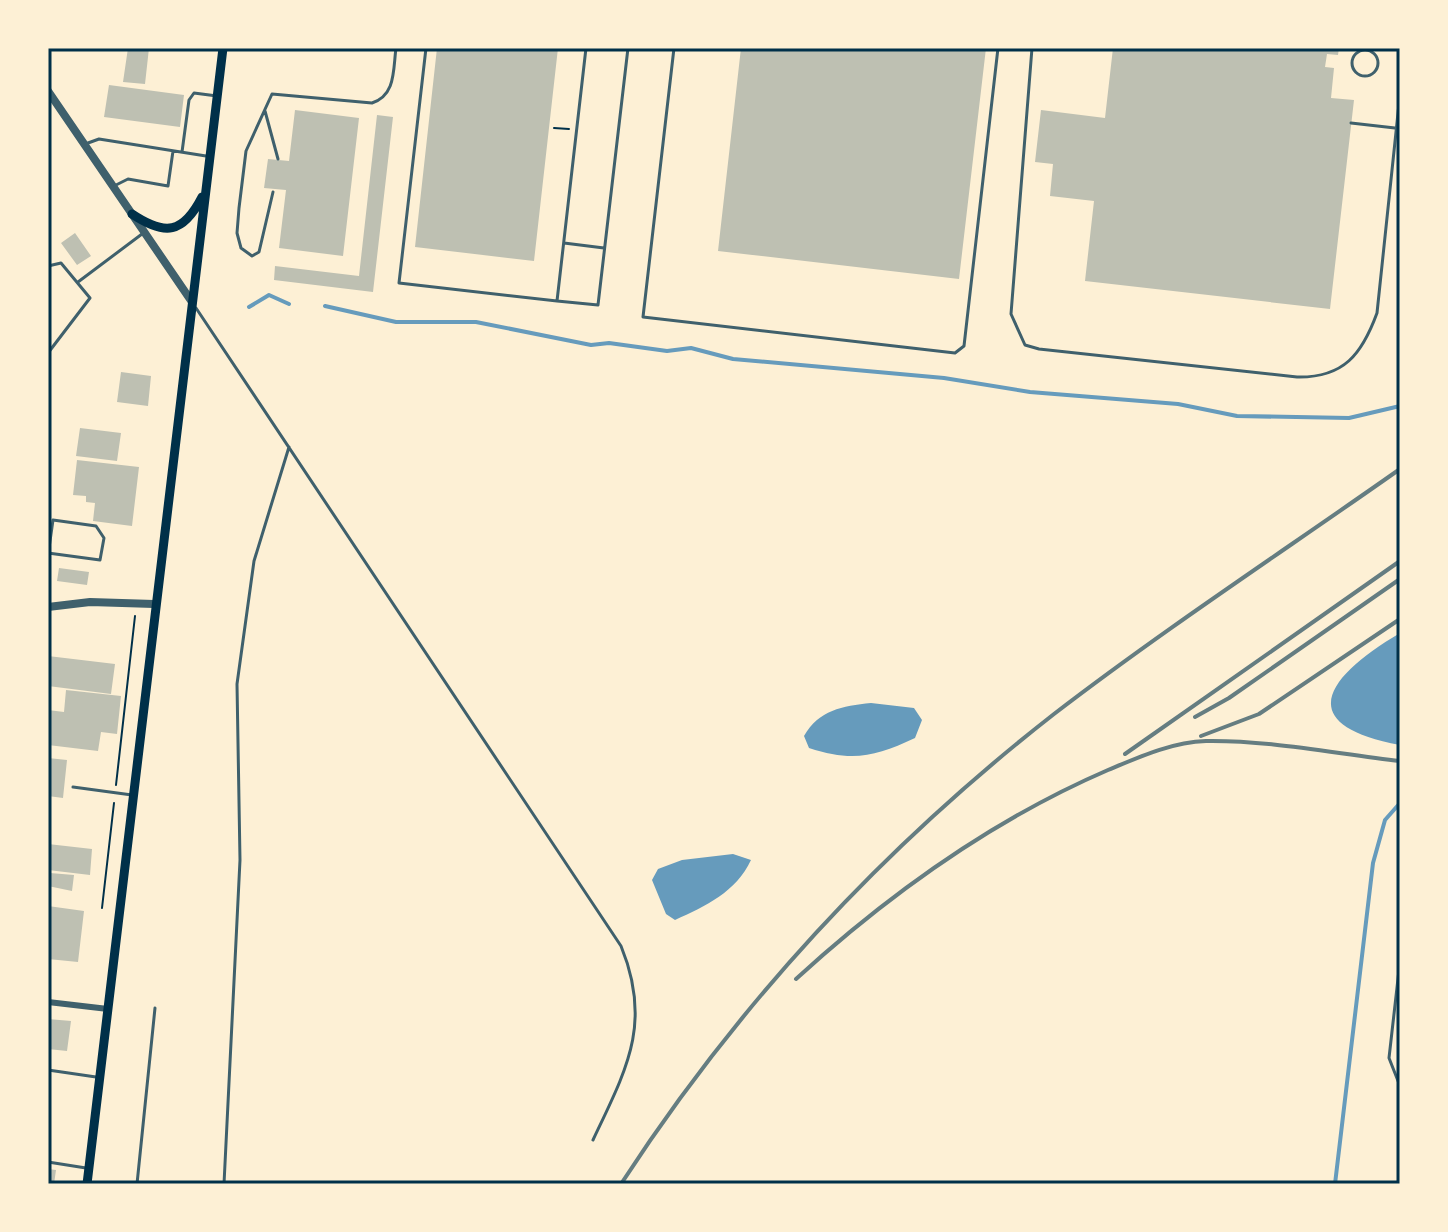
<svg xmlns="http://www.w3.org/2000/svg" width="1448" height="1232" font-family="'Noto Sans',sans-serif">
	<rect width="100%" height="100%" fill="#fdf0d5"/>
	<path fill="#669bbc" d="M1400,633V745C1289,724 1329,675 1400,633Z
		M871,703L914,708L922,720L915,738C875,757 852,762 809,748L804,736C819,710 842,706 871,703Z
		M733,854L751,860C736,892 706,906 675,920L666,914L652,880L658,869L682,860Z"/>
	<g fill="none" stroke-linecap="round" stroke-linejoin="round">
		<path stroke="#669bbc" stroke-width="4" d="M325,306L396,322H476L591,345L609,343L667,351L691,348L733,359L944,378L1030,392L1178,404L1237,416L1349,418L1400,406
			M249,307L269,295L289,304
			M1335,1184L1373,863L1385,820L1400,803"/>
	</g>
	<path fill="#bec0b2" d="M128,48H149L145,84L123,82Z
		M437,48H558L534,261L415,247Z
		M741,48H986L959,279L718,251Z
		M1113,48H1339L1338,55L1327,54L1325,67L1334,68L1331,98L1354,100L1330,309L1085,281L1094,201L1050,196L1053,164L1035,162L1041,110L1105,118Z
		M109,85L184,95L180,127L104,117Z
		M295,110L359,118L343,256L279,248L286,190L264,188L268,159L289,161Z
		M377,115L393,117L373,292L274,280L275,266L359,276Z
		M75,233L91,256L77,265L61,243Z
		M121,372L151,376L148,406L117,402Z
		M80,428L121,433L117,461L76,456Z
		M77,460L139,467L132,526L93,521L95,503L86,502V496L73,495Z
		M59,568L89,572L87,585L57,581Z
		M48,656L115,664L111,694L48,686Z
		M66,690L121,696L117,734L101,732L98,751L48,745V710L64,712Z
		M48,758L67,760L63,798L48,796Z
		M48,844L92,849L90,875L48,870Z
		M50,873L74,875L72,891L48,886Z
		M48,906L84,911L78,962L48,959Z
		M48,1019L71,1021L67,1051L48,1049Z
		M48,1169L56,1170L54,1184H48Z"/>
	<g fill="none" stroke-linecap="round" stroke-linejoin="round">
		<path stroke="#003049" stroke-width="2" d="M554,128L569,129
			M116,785L135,616
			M102,908L114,803"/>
		<path stroke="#3f606c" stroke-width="3" d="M426,48L399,283L557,301
			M586,48L557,301L598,305L628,48
			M674,48L643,317L955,353L964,346L998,48
			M1032,48L1011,314L1025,345L1039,349L1297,377C1344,378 1362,354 1377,313L1400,94
			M1352 63a13 13 0 1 1 26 0a13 13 0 1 1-26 0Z
			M265,111L278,159
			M1351,123L1395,128
			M88,143L99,139L206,156
			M182,152L189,100L194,93L217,96
			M114,186L128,179L168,186L173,151
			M273,192L259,252L252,256L241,248L237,233L239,208L246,151L272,94L372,103C396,95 393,70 396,48
			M564,243L604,248
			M48,266L61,263L90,298L48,353
			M78,282L142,234
			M196,308L621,946C653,1024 626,1070 593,1140
			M48,555L53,520L96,526L104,538L100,560L48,553
			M73,787L132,795
			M1400,961L1389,1058L1400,1086
			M48,1070L96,1077
			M48,1162L86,1168
			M137,1184L155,1008
			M224,1184L240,860L237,684L254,561L289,447"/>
		<path stroke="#3f606c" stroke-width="6" d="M48,1002L108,1009"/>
		<path stroke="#3f606c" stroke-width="8" d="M48,91L192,302
			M48,607L90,602L154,604"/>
		<path stroke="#003049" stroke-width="9" d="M132,214C165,236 183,234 202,197
			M87,1184L223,48"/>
		<path stroke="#657d81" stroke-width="4" d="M1195,717L1229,698L1400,579
			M1201,736L1259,714L1400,619
			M1125,754L1400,561
			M796,979C888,895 992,820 1108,770C1139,757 1172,742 1206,741C1270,740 1337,754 1400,761
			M621,1184C738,1004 885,846 1054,714C1166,628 1285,550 1400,469"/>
	</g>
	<rect width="1448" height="1232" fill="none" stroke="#fdf0d5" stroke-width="100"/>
	<rect x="50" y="50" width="1348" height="1132" fill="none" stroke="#003049" stroke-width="3"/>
</svg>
